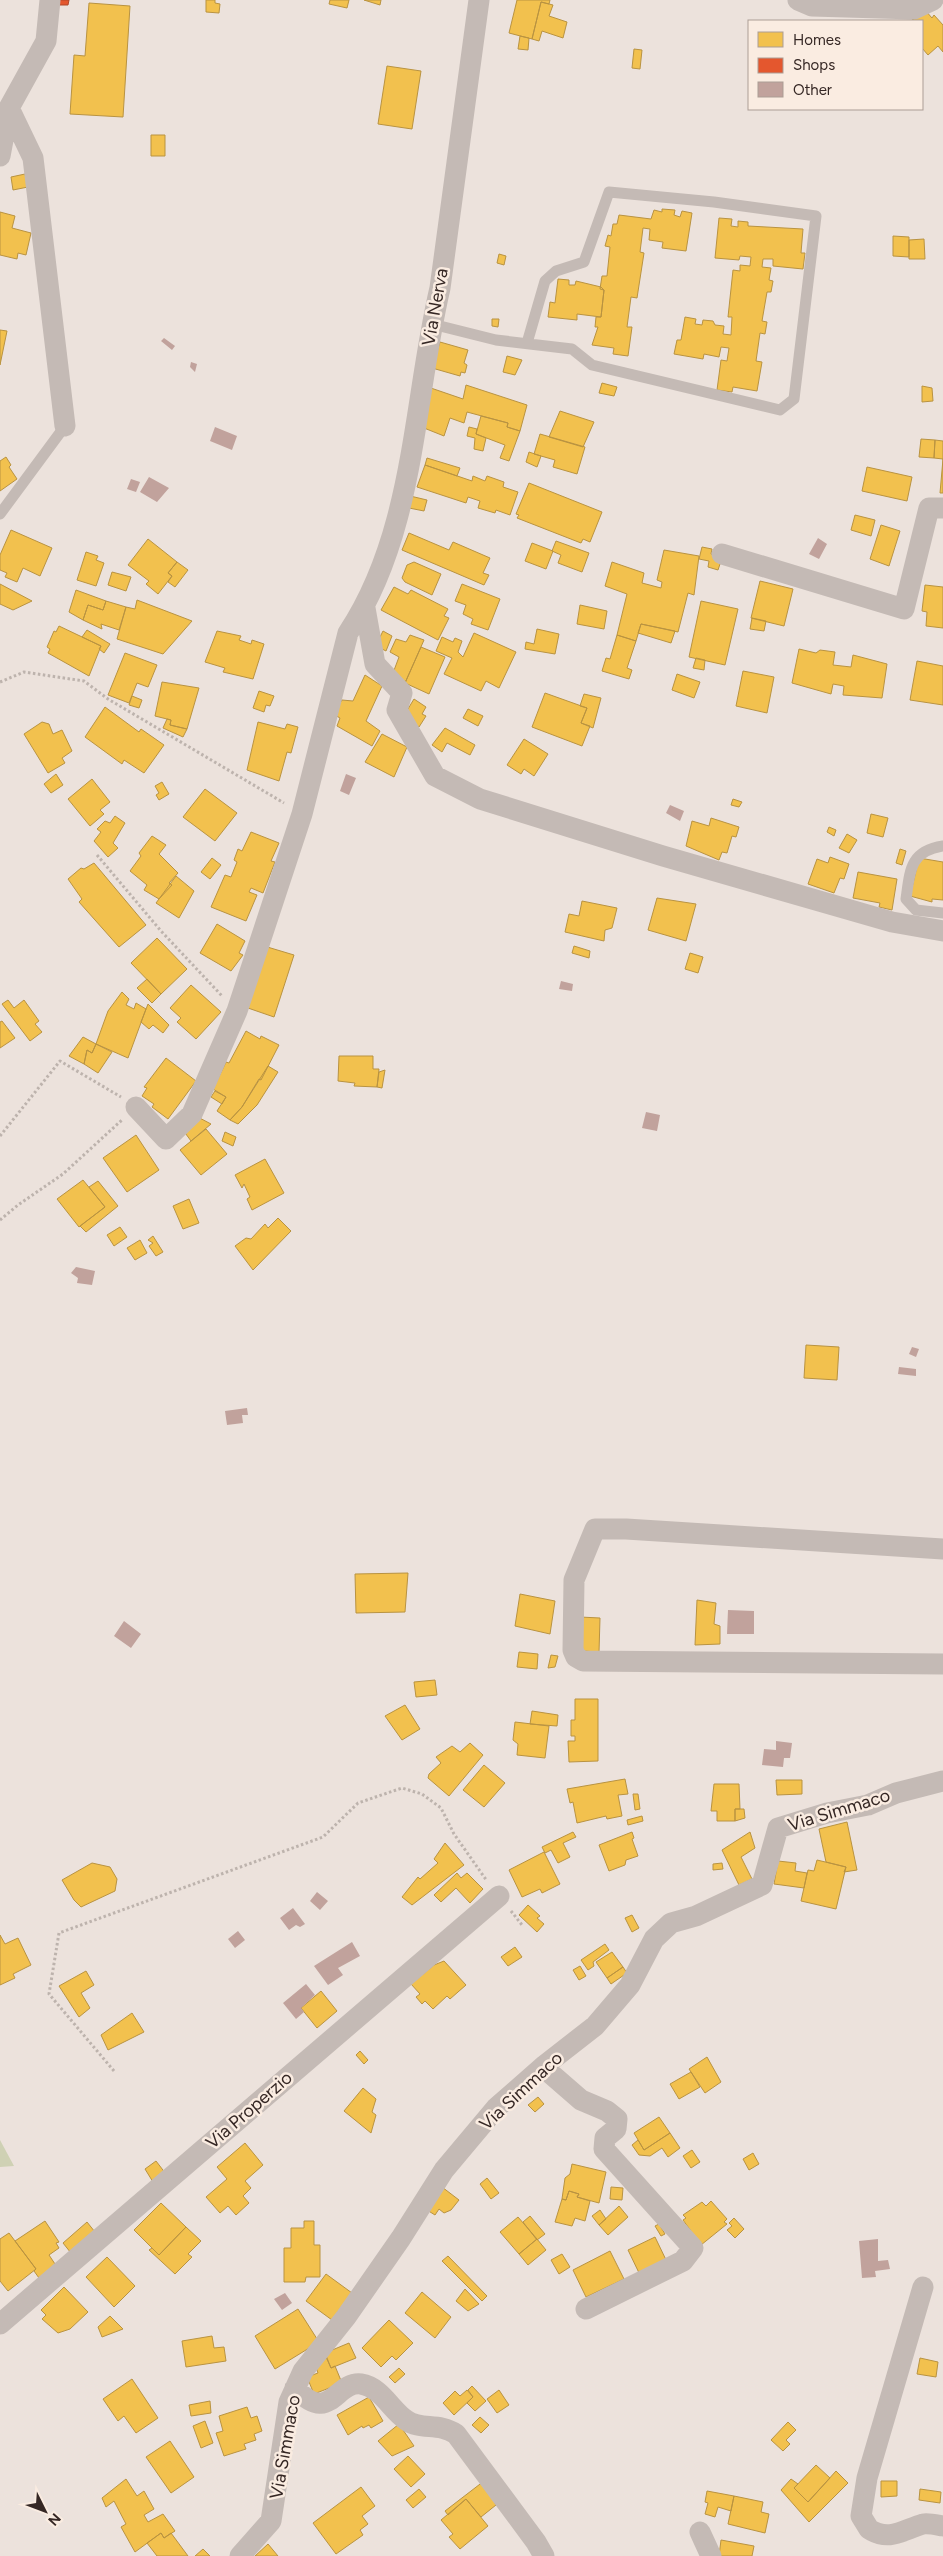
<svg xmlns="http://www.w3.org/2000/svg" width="943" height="2556" font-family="Figtree,sans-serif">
	<rect width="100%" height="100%" fill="#ece2dc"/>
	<path fill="#cfd1b4" d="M0,2140L14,2166L0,2167Z"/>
	<path fill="#f2c14e" stroke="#b99341" d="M206,0H215V3L220,4L219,13L206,12Z
		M330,0H349L347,8L329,4Z
		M364,0H381L380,5Z
		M517,0H550L549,4L541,2L532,39L509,33Z
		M541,2L553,5L549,16L567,22L563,38L542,31L539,41L532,39Z
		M89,3L130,6L123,117L70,114L74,55L85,56Z
		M925,10L932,18L934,15L943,25V52L938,46L928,55L922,48V21H911Z
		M520,36L529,38L528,50L518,49Z
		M634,49L642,50L640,69L632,68Z
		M387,66L421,71L412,129L378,124Z
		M151,135H165V156H151Z
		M25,174L28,187L13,190L11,177Z
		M662,209L675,210L674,215L680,217L682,211L692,213L686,251L662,248L663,242L649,240L650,229L643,228L640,252L644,253L637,298L631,297L627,327H632L628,356L613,354L614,348L592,345L598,327H595L596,317H601L604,290L600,289L602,276H607L610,247L605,246L608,235L611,236L613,224H617L619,215L651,219L654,210L662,212Z
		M0,212L15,216L12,228L31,233L26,255L18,253L17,259L0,255Z
		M719,218L732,219L731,226L738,227V221L748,222V226L803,229L801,253H805L803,269L773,266V259H763L762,267L771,268L769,280L773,281L771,292H767L762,321L767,322L765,334L760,333L756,361L762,362L757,391L733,387L732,392L717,390L721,360L727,361L729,348L721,347L719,357L704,354L703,359L674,354L677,340H681L685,317L696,319L695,324L702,325L703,320L713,321L715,325L724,326L723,334L731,335L732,317H728L733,270L740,271V265L750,266L751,257L740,256L739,260L715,258Z
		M893,236L909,237V257L893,256Z
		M924,239L925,259H909V240Z
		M499,254L506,256L504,265L497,263Z
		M558,279L569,280V285H575L576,281L601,287L604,290L601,317L577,314V320L548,317L550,302L555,303Z
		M492,319H499L498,327L492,326Z
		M0,330L7,331L0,365Z
		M440,342L468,350L464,363L467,365L465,373L461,372L460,376L432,368Z
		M507,356L522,360L515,375L503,372Z
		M602,383L617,387L614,396L599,393Z
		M466,385L527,405L520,431L507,427L508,423L467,412L464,423L450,418L444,436L419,426L425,386L463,399Z
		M922,386L932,388L933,401L922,402Z
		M560,411L594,422L583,447L549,437Z
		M481,416L508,423L507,427L520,431L509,461L500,458L505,445L476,434Z
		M469,427L477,429L476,434L486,438L483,451L474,449L475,438L467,436Z
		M540,434L585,447L577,474L553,467L555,460L534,454Z
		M921,439L935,440L934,458L919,457Z
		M935,440L943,441V493H940L943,459L934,458Z
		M529,452L541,456L537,467L526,462Z
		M6,457L11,465L9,467L17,479L0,491V461Z
		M427,458L460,468L457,476L425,465Z
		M425,465L472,481L473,476L485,481L487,476L504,482L503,487L518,492L510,515L496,510L495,513L478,508L480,501L468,497L466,503L417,487Z
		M867,467L912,477L907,501L862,491Z
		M529,483L602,512L590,542L583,539L581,543L517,518L519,515L516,514Z
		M406,495L427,500L424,511L404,507Z
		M855,515L875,520L871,536L851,530Z
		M881,525L900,531L889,566L870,559Z
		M11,530L52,548L40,576L23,568L17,582L5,577L7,573L0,570V555Z
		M409,533L449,550L453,542L490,558L483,573L489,575L484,585L402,550Z
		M148,539L177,562L168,573L172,576L158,594L146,584L149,581L128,565Z
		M556,541L589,553L582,572L558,563L561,555L552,551Z
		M532,543L553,551L546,569L525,561Z
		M702,547L712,549L711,554L722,558L718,570L708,567L709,561L699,559Z
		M664,550L699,556L694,595L688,593L678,632L641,624L636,641L617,635L627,594L605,586L612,562L644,573L642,583L661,588L662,582L657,580Z
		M86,552L98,556L96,560L104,563L96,586L77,580Z
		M177,562L188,570L175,587L168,582L172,576L168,573Z
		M414,562L441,574L432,595L405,582L402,578L407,565Z
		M112,572L131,577L126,591L108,585Z
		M760,581L793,589L784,626L751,618Z
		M0,584L32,601L13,610L0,604Z
		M462,584L500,599L488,630L471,624L473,619L463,614L466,605L455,601Z
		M925,585L943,587V628L926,626L927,612L922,611Z
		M394,587L408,594L411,590L448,609L444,616L449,618L438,640L381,610Z
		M76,590L106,601L103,610L88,605L83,620L69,612Z
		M137,600L192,621L163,654L117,639L126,607L135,609Z
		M106,601L126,607L119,630L101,624L102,629L83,620L88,605L103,610Z
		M701,601L738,609L725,665L689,657Z
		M580,605L607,611L604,629L577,624Z
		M752,618L766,621L764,631L750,629Z
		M641,624L675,631L671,643L638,633Z
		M59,626L101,646L89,676L48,653L50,649L47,647L54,631L56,632Z
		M537,629L559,634L555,654L525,649L526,642L534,644Z
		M87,630L110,644L104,653L99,649L101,646L82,637Z
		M217,631L241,636L239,640L251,644L252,640L264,644L253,679L223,672L225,668L205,662Z
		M383,631L392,636L386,651L378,647L377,643Z
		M474,633L516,652L499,688L486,681L481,691L444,674L452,658L436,651L442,637L453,642L455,638L462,641L458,652L463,657Z
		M410,635L424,640L405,683L393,673L399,657L390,652L396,639L406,642Z
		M617,635L636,641L627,668L632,670L629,679L602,671L606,658L610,659Z
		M421,647L445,657L429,694L405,683Z
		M799,649L816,653L820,650L835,652L833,665L851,667L853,655L887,664L882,698L843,695L844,686L833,684L831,694L792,683Z
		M125,653L157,665L148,687L137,683L129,703L108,695Z
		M696,658L705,660L704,670L693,668Z
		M917,661L943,666V705L910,700Z
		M743,671L774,677L767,713L736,706Z
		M677,674L700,682L694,698L672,690Z
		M365,675L382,686L366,721L380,731L372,746L337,726L340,718L333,714L342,700L353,701Z
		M162,682L199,688L187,729L170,725L171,720L155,716Z
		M259,691L274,696L270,706L266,705L264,712L253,708Z
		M545,693L587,708L581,723L590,726L582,746L532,727Z
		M584,694L601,698L593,728L581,723L587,708L580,706Z
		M132,696L142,700L139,708L129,705Z
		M414,699L426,707L422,714L426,716L419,727L403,717Z
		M105,707L139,732L141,729L164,745L144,773L124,760L122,764L85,737Z
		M468,709L483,716L478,726L463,718Z
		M167,719L171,720L170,725L187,729L183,737L163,728Z
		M42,722L49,724L53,734L62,730L72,751L62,758L65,763L48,773L24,734Z
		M258,722L285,729L287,724L298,727L291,753L287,752L279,781L247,770Z
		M445,728L475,745L470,755L447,743L442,752L432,745Z
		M382,734L407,747L394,777L365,762Z
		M524,739L548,754L534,776L524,769L521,774L507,765Z
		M56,774L63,785L51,793L44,784Z
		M92,779L110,802L100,810L104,814L90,826L68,799Z
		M162,782L169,794L159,800L156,795L159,793L155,786Z
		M205,789L237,813L215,841L183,817Z
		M733,799L742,802L739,807L731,805Z
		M871,814L888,818L883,837L867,833Z
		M115,816L125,823L113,843L118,848L108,857L94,841L101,832L97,829L105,821L110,823Z
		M711,818L739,827L736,837L732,836L727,853L722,852L719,860L686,846L692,821L709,826Z
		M829,827L836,830L834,836L827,832Z
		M251,832L279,843L271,861L275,862L263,893L251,888L249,892L257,895L246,921L211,907L225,875L231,877L237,862L234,860L238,849L242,851Z
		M847,834L857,840L849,853L839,848Z
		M152,836L166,845L159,854L178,873L169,883L172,885L159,899L144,890L147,885L130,871L141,856L139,853Z
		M900,849L906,851L902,865L896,863Z
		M830,857L849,864L844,879L840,878L834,893L808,884L817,859L828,863Z
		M212,858L221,865L210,879L201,872Z
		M919,858L943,862V900L932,899V902L910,896Z
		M94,863L146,925L119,947L79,902L82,899L68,879L81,868L84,869Z
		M858,872L897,879L892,910L879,907L880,903L853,898Z
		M176,876L194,891L179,918L156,903Z
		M657,898L696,904L686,941L648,930Z
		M582,901L617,908L612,928L605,930L604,941L565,932L569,914L579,916Z
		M217,924L245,941L239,953L243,955L231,971L200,953Z
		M157,938L187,969L161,994L131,963Z
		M264,946L294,955L274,1017L245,1007Z
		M574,946L590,951L589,958L572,953Z
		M690,953L703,957L698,973L685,969Z
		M147,979L161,994L152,1003L137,988Z
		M191,985L221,1012L196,1039L177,1022L181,1018L170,1008Z
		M122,992L129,999L126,1005L134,1009L136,1003L146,1009L128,1058L96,1044L108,1011Z
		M8,1000L14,1008L24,1000L39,1021L35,1024L42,1032L30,1041L2,1004Z
		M148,1004L169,1025L163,1033L153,1025L149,1029L141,1022Z
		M2,1021L15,1038L0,1048V1022Z
		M246,1031L260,1039L261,1036L279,1045L261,1080L259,1079L242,1107L230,1120L217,1111L226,1097L213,1089L226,1062L229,1063Z
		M83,1037L96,1044L92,1053L87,1050L84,1064L69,1056Z
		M96,1044L112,1052L98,1073L84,1064L87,1050L92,1053Z
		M339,1056H373V1069H379L377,1087L354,1086L355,1083L338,1081Z
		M166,1058L196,1081L168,1119L152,1107L154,1104L142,1096L147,1088L144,1087Z
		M268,1066L278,1072L257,1105L238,1124L230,1120L242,1107Z
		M385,1070L382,1088L377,1087L379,1072Z
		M215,1091L226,1097L222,1104L211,1097Z
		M194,1115L211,1124L191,1141L183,1130Z
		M206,1129L227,1154L201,1175L180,1150Z
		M225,1132L236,1137L233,1146L222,1141Z
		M136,1135L159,1170L127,1192L103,1158Z
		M265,1159L284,1193L252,1210L247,1199L250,1197L244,1184L242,1188L235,1175Z
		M83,1180L105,1207L79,1227L57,1199Z
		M98,1181L118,1206L86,1232L80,1226L105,1207L89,1187Z
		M189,1199L199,1223L183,1229L173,1206Z
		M278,1218L291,1231L253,1270L235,1246L246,1238L251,1239L265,1224L268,1228Z
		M120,1227L127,1237L114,1246L107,1235Z
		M153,1236L163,1252L156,1256L149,1246L153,1243L148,1240Z
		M140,1240L147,1253L135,1260L127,1248Z
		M806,1345L839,1347L837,1380L804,1378Z
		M408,1573L405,1612L356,1613L355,1574Z
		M520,1594L555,1601L550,1634L515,1626Z
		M697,1600L716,1603L714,1624L720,1626V1644L695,1645Z
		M580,1617L600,1618L599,1652L582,1651Z
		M519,1652L538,1654L537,1669L517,1667Z
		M551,1655L558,1656L555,1667L548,1668Z
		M435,1680L437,1695L416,1697L414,1682Z
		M575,1699H598V1761L569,1762L568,1741H575V1736H571V1720H575Z
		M405,1705L420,1729L402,1740L385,1716Z
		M532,1711L558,1715L557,1726L530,1724Z
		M515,1722L549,1726L545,1758L517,1755L518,1744L513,1740Z
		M470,1743L483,1755L449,1796L428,1778L429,1774L441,1763L436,1757L452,1746L460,1752Z
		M484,1765L505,1783L484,1807L463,1790Z
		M625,1779L628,1794L618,1795L622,1816L607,1819L606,1816L577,1823L573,1802L570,1803L567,1789Z
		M776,1780H802V1794L777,1795Z
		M714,1784H739L740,1809H735V1821H717V1811H711Z
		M633,1794H638L640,1809L635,1810Z
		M735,1809H744L745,1818L735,1821Z
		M642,1816L643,1821L628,1825L627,1820Z
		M847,1822L857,1870L844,1872L846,1867L826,1862L819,1829Z
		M573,1832L576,1837L563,1843L570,1857L558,1863L551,1850L545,1853L542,1847Z
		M632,1832L634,1838L632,1839L638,1856L626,1860L625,1865L609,1871L599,1845Z
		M750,1832L755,1848L741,1857L752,1879L739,1885L722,1850Z
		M445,1843L464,1865L412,1905L402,1897L418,1877L420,1879L438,1863L434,1859Z
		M544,1852L560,1884L542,1893L540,1889L522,1897L509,1870Z
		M817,1860L846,1867L836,1909L801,1901L808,1870L814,1871Z
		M778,1861L796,1863L795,1871L807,1873L804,1888L774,1884Z
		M92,1863L110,1867L117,1879L115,1891L81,1907L74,1900L62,1880Z
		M722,1863L723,1869L713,1870V1864Z
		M457,1873L461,1878L467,1873L483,1889L470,1903L456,1888L441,1902L434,1895Z
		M528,1905L540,1916L537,1918L544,1924L537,1932L519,1915Z
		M632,1915L639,1928L632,1932L625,1918Z
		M0,1935L5,1944L18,1938L31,1965L13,1974L15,1978L0,1985Z
		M605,1944L609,1950L593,1962L594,1966L588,1970L581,1960Z
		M515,1947L522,1957L508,1966L501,1957Z
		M612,1952L623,1967L607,1978L596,1962Z
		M444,1961L466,1985L450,1999L447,1996L433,2009L425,2001L422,2004L416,1997L420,1994L411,1984L434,1965Z
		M580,1966L586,1976L579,1980L573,1970Z
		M623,1967L627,1973L611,1984L607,1978Z
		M86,1971L94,1985L81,1993L90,2008L79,2017L59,1986Z
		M321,1991L337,2011L317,2028L301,2008Z
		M132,2013L144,2032L108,2050L101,2035Z
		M360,2051L368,2060L364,2064L356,2055Z
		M707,2057L721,2082L705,2093L689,2069Z
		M691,2072L700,2087L679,2099L670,2084Z
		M363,2088L376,2099L372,2112L376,2115L371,2133L344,2111Z
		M538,2097L544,2104L535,2112L528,2105Z
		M659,2117L670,2133L644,2150L634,2133Z
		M670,2133L680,2148L668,2157L662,2148L650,2156L639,2155L632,2145L638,2140L644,2150Z
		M245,2143L263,2165L245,2181L251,2188L243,2196L249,2203L236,2215L228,2206L220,2213L206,2197L227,2179L217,2167Z
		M692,2150L700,2162L691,2168L683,2156Z
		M753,2153L759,2164L749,2170L743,2159Z
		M156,2161L166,2174L153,2182L145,2169Z
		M572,2164L606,2172L599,2203L577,2197L579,2194L569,2191L566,2200L562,2199L565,2178L570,2174Z
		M487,2178L499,2193L491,2199L480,2184Z
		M442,2187L459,2200L451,2210L444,2213L439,2209L435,2215L427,2210Z
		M611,2187L623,2188L622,2200L610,2199Z
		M569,2191L579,2194L577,2197L590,2201L585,2221L575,2218L572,2226L555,2222L562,2199L566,2200Z
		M711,2201L727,2219L724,2222L727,2224L701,2245L683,2220L686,2218L683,2215L702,2202L706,2206Z
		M161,2203L186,2227L159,2255L134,2230Z
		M619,2206L628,2217L608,2235L599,2225Z
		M600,2210L606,2219L599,2225L592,2216Z
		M530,2216L545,2234L537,2240L523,2222Z
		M518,2217L537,2239L519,2254L500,2232Z
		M734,2218L744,2229L735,2238L727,2230L732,2226L729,2223Z
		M45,2221L59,2242L56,2243L59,2248L49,2255L57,2267L39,2278L34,2271L36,2269L15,2241Z
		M304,2221H314V2245H320V2277H306L305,2282H284V2248H291V2228H304Z
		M87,2222L95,2232L71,2253L63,2243Z
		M659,2224L665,2234L661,2236L655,2226Z
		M186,2227L201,2241L188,2254L192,2257L175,2274L149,2250L152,2248L159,2255Z
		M9,2233L36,2269L8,2291L0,2281V2239Z
		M655,2237L668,2264L641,2277L628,2250Z
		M537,2239L546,2250L528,2265L519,2254Z
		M610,2251L624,2279L586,2297L573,2270Z
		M562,2254L570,2267L559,2274L551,2260Z
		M448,2256L487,2296L482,2301L442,2261Z
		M107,2257L135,2286L114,2307L86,2277Z
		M326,2274L352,2293L332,2320L306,2301Z
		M64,2287L88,2312L70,2329L58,2333L42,2319L46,2315L41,2310Z
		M465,2289L479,2304L468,2311L456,2301Z
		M422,2292L451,2317L435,2338L405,2313Z
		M298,2309L319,2342L275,2369L255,2336Z
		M110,2316L123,2329L102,2337L98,2327Z
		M389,2320L413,2343L396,2360L392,2356L381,2367L362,2348Z
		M212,2336L214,2348L224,2347L226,2361L186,2367L182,2341Z
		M349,2343L356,2358L331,2368L325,2353Z
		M326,2357L331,2368L335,2366L342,2383L314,2394L307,2377L318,2373L314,2362Z
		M920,2358L938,2362L936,2377L917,2374Z
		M399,2368L405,2374L395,2383L389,2377Z
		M132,2379L158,2418L136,2433L124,2416L118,2421L103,2399Z
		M472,2386L486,2401L475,2411L467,2403L473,2397L468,2390Z
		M467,2390L473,2397L454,2415L443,2403L455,2391L460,2396Z
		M499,2390L509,2405L497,2413L487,2399Z
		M369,2397L383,2421L371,2428L369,2425L363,2428L362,2426L348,2435L337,2415Z
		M210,2401L211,2413L191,2416L189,2405Z
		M247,2407L251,2418L257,2416L262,2431L254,2434L256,2440L244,2444L246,2449L224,2456L216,2433L223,2431L219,2416Z
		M480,2417L489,2425L481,2433L472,2425Z
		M205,2421L213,2443L201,2448L193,2426Z
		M788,2422L796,2430L786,2440L790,2444L783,2451L771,2440Z
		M399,2424L414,2446L392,2456L378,2441Z
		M170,2441L194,2477L171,2493L146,2457Z
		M408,2456L425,2474L411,2487L394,2469Z
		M816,2465L830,2478L808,2502L794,2488Z
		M836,2471L848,2483L809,2522L781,2490L791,2479L798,2484L794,2488L808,2502Z
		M126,2479L137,2496L144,2491L154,2509L144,2515L148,2522L163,2514L175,2531L164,2538L161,2533L135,2552L121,2527L126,2524L114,2501L106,2507L102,2498Z
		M484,2481L496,2505L481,2517L466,2499L448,2515L445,2511Z
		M881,2481H897V2496L881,2497Z
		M361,2487L375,2506L362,2516L368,2524L360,2530L363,2535L336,2554L313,2523Z
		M419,2489L426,2497L413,2508L406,2500Z
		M920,2489L941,2492L940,2503L919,2500Z
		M707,2491L734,2496L731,2511L718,2507L715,2517L705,2514L708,2503L705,2502Z
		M734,2496L763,2502L761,2512L769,2514L765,2533L728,2524Z
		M466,2499L488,2526L460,2549L449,2537L453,2534L441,2520Z
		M161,2533L164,2538L171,2533L188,2556H157L147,2543Z
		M721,2540L754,2546L752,2556H719Z
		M268,2544L278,2556H255Z
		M203,2549L210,2556H195Z"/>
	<path fill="#e4572e" stroke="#b0492b" d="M58,0H69L68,5H58Z"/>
	<path fill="#c1a29c" d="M164,338L175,346L172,350L161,341Z
		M191,362L197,364L195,372L190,367Z
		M215,427L237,436L232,450L210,441Z
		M149,477L169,488L157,502L140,492Z
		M131,479L140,482L136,492L127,489Z
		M818,538L827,544L819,559L809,554Z
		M346,774L356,778L349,795L340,791Z
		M670,805L684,811L680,821L666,813Z
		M561,981L573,984L572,991L559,989Z
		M646,1112L660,1115L657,1131L642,1128Z
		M76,1267L95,1271L92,1285L77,1283L78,1278L71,1273Z
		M912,1347L919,1349L916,1357L909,1354Z
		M899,1367L916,1369V1376L898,1374Z
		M247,1408L248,1415H242L243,1423L227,1425L225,1411Z
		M728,1610L754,1611V1634H727Z
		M124,1621L141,1634L131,1648L114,1636Z
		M776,1741L792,1743L790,1758H784L783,1767L762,1765L764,1749L776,1750Z
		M317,1892L328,1901L320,1910L310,1901Z
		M293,1908L305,1924L300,1927L296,1925L289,1930L280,1918Z
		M238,1931L245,1940L235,1948L228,1939Z
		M352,1942L360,1956L338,1968L343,1975L328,1985L314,1966Z
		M306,1984L315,1995L301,2008L304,2012L296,2019L283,2003Z
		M878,2239V2261L888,2260L890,2269L875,2271L876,2277L862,2278L859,2241Z
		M285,2293L292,2303L282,2310L274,2299Z"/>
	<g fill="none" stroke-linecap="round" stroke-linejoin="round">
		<path stroke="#bdb3ad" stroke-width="3" stroke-dasharray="2.5 2.5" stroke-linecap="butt" d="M0,682L24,672L84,681L108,699L284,803
			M97,855L161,931L223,997
			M0,1136L60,1061L121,1097
			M0,1220L18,1205L63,1174L123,1119
			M511,1911L522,1925
			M114,2071L49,1994L59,1933L323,1837L358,1803L402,1788L422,1794L441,1808L454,1834L487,1881"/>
		<path stroke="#c4bab5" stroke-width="11" d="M432,324L496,340L572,349L592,365L780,410L794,399L816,216L714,202L609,192L584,262L556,271L545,281L527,343
			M0,514L65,426
			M943,846C910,851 910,870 906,899L916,910L943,913"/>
		<path stroke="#c4bab5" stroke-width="21" d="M50,0L46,41L9,108L33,158L65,426
			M798,0L812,6L914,9L933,0
			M0,156L9,108
			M722,554L904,609L929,508H943
			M365,608L375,664L402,693L397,710L435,776L480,799L663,856L892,922L943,931
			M136,1107L166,1139L192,1114L237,1011L302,814L348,633C415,532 413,403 440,288L479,0
			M943,1549L626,1529H595L574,1580L573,1650L576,1657L583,1661L943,1664
			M543,2067L581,2100L607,2111L617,2119L616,2129L605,2138L604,2149L693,2248L683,2261L586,2309
			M923,2287L867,2478L861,2516L869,2529C889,2542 903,2530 923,2524C929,2523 937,2525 943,2526
			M0,2324L499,1896
			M295,2388C330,2426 335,2381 361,2384C381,2387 391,2410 406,2420C421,2431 438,2422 456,2434L536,2542L544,2556
			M700,2532L711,2556
			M240,2556L271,2521L289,2402L303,2371L346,2317L401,2238L444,2170L496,2108L545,2065L595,2026L630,1985L654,1939L671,1923L696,1916L762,1885L778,1828L827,1813L868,1805L896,1793L943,1781"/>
	</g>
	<g text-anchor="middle" stroke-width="5" stroke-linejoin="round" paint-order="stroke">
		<g font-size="18" fill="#352724" stroke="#faece1">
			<text transform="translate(435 307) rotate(-80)" y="6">Via Nerva</text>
			<text transform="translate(839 1810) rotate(-17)" y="6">Via Simmaco</text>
			<text transform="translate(521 2091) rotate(-43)" y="6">Via Simmaco</text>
			<text transform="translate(249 2110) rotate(-41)" y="6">Via Properzio</text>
			<text transform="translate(285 2447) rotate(-80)" y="6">Via Simmaco</text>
		</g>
	</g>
	<rect x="748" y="20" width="175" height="90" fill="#faece1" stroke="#ab9d95"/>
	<rect x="758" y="32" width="25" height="15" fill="#f2c14e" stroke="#ab9d95"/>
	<text x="793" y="45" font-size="15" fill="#352724">Homes</text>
	<rect x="758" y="58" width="25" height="15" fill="#e4572e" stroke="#ab9d95"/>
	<text x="793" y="70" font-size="15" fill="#352724">Shops</text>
	<rect x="758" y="82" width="25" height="15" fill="#c1a29c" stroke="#ab9d95"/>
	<text x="793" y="95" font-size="15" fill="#352724">Other</text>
	<g transform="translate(45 2511) rotate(132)" stroke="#faece1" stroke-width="4" paint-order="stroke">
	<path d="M0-4L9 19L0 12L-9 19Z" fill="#352724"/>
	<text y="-8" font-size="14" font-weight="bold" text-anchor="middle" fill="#352724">N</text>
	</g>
</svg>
